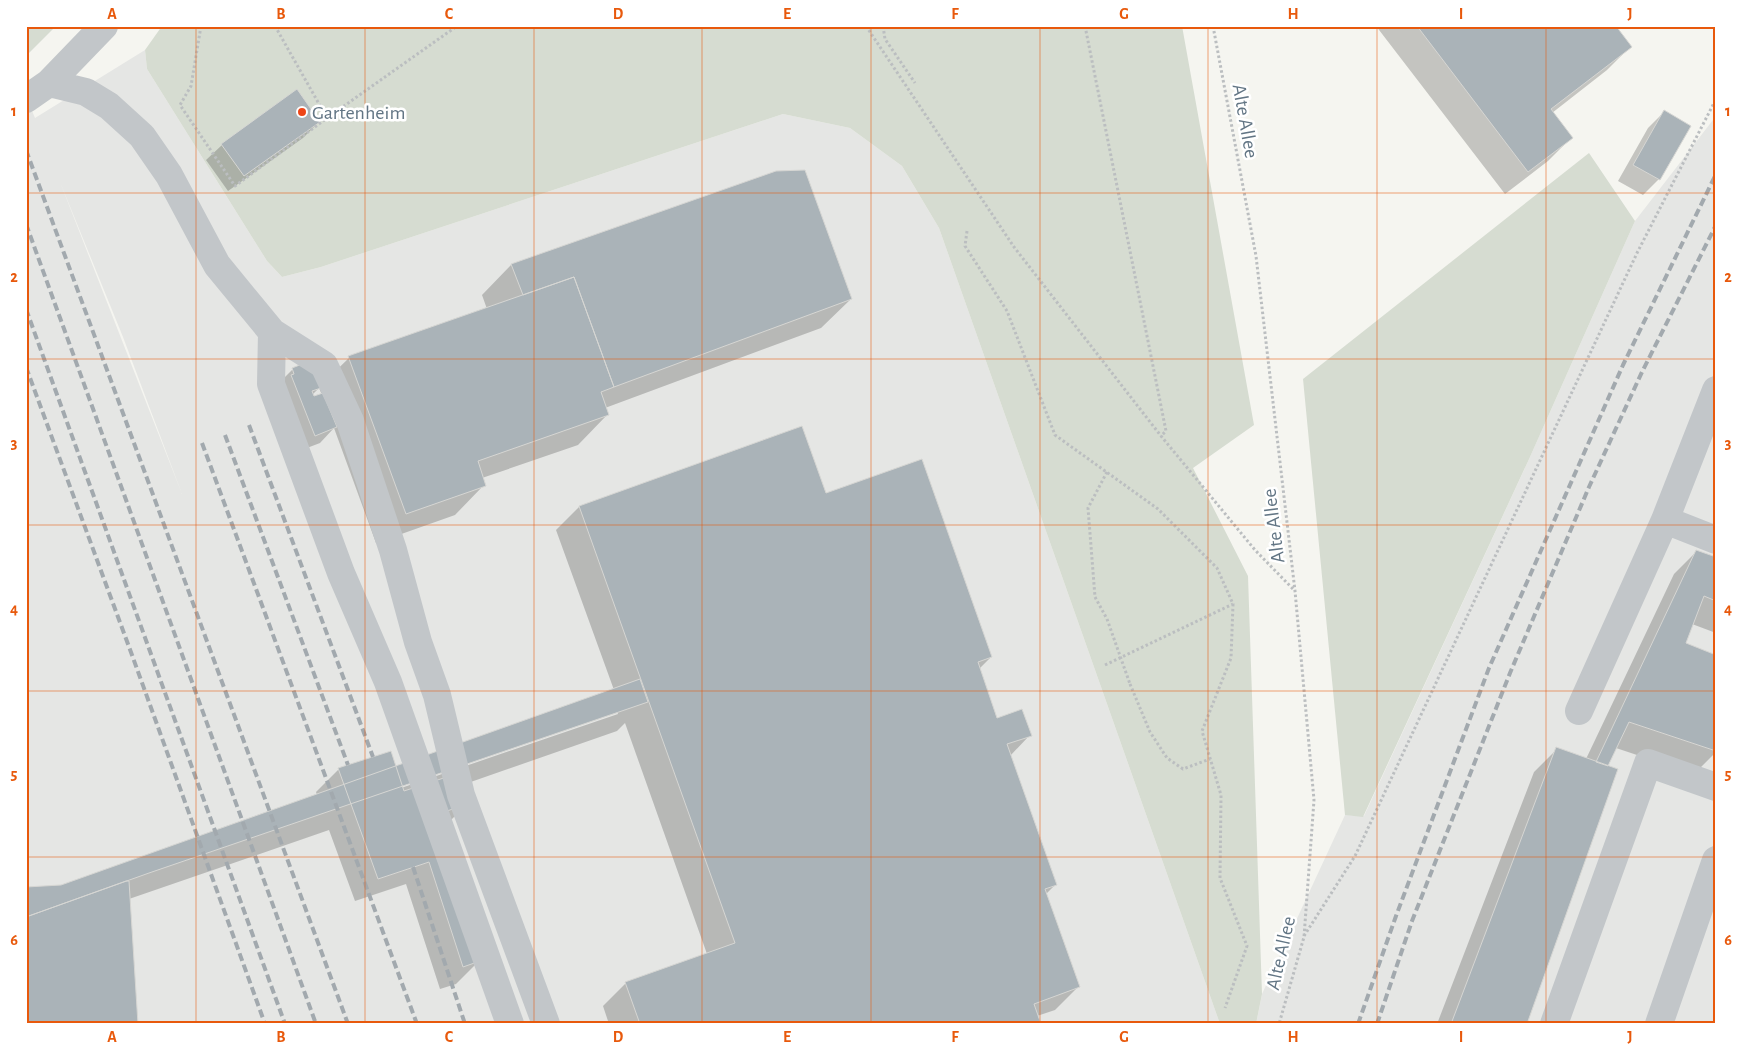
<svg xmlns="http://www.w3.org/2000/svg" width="1742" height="1050" font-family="'Alegreya Sans',sans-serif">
	<rect width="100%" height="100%" fill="#f5f5f0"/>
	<path fill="#e5e6e4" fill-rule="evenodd" d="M145,50L147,69L267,261L282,277L321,267L783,114L850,128L902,166L939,228L1220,1024H26V96L35,118ZM60,182L123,337L182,494Z
		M1716,116V1024H1256L1262,994L1345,815L1364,816L1530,457L1635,221Z"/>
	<path fill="#d6dcd1" d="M26,26H56L26,56Z
		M162,26H1182L1254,425L1193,468L1248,576L1262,994L1256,1024H1220L939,228L902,166L850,128L783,114L321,267L282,277L267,261L147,69L145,50Z
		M1589,153L1635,221L1530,457L1363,817L1345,815L1303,379Z"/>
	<path fill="#0003" fill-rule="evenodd" d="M1376,26H1614L1630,47L1607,70L1552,113L1571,138L1548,161L1505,194Z
		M1664,112L1689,126L1659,179L1643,195L1618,181L1648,128Z
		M319,122L303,138L228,191L206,160L222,145Z
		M777,172L851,299L821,328L605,408L607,415L578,445L482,478L484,485L455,515L376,543L334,428L320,443L299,451L277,385L293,369L319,387L349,358L487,309L482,295L511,265ZM319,388L322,395L314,398L312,395Z
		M825,494L991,657L979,669L996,719L1030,735L1010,756L1056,884L1046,894L1078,987L1055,1010L1037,1016L1040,1024H609L603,1006L626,983L707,954L625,723L617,731L465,784L470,801L447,824L479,961L456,984L440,989L406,884L355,901L329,830L129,899L61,886L317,795L316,792L339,769L395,767L614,690L556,530L579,507ZM617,711L618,714L401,788V785Z
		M1697,551L1716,559V633L1692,624L1684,644L1716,657V752L1694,774L1616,748L1607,766L1526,1024H1437L1534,772L1557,749L1586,759L1674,574Z"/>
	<path fill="#aab3b8" stroke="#d6d6d3" d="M1417,26H1616L1632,47L1551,109L1573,138L1528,172Z
		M297,89L320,122L244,176L221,144Z
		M1664,110L1691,126L1660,180L1633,165Z
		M805,170L852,299L614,387L574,277L523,295L511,264L776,171Z
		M574,277L614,387L601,392L609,415L478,461L486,486L406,514L348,356Z
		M310,361L321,388L312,391L314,396L323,393L337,427L315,436L291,375L294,374L292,368Z
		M802,426L826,493L922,459L992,657L978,662L997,718L1022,709L1032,736L1007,744L1057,885L1045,889L1080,987L1034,1004L1041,1024H640L625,982L735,943L579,506Z
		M1696,550L1716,557V601L1704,596L1686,643L1716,655V751L1629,722L1608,766L1596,762Z
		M640,679L648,702L149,873L26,917V887L61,885Z
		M1556,747L1618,769L1527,1024H1451Z
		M391,751L404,791L462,772L472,802L436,815L480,961L463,967L429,862L378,879L338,768Z
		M126,881H129L138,1024H26V917Z"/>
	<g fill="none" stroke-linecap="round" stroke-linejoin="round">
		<path stroke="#bbbec0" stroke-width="3" stroke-dasharray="2.5 2.5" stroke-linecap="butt" d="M201,26L191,86L180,105L235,186L327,118L457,26
			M275,26L327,118
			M866,26L1014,247L1161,436L1255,550L1295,591
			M883,26L885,39L915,83
			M1085,26L1166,431L1161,436
			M1213,26L1256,256L1295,591L1314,800L1304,937L1279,1024
			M967,231L965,246L1007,311L1055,435L1158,509L1217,568L1233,604L1231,658L1202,731L1221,795L1220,878L1247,946L1225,1008
			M1107,472L1088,508L1095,597L1107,619
			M1105,665L1233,604
			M1130,684L1150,732L1167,758L1183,769L1210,759
			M1304,936L1355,856L1637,253L1716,99"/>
		<path stroke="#c2c6c9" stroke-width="28" d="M49,83L86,92L109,106L142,136L169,175L217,265L272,332L324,365L350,421L393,550L418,642L437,695L461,795L546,1024
			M26,99L49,83L104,26
			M272,332L271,384L341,573L388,682L510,1024
			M1665,520L1716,540
			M1579,711L1665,520L1716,390
			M1554,1024L1648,763L1716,787
			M1659,1024L1716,860"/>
		<path stroke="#a2a9ae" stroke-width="4" stroke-dasharray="8 4" stroke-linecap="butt" d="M26,150L348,1024
			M26,224L316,1024
			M26,309L285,1024
			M26,367L132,655L265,1024
			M249,425L373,757
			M225,435L348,765
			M202,443L417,1024
			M413,867L465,1024
			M1358,1024L1396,916L1489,668L1623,365L1716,174
			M1377,1024L1412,921L1510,673L1589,487L1642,372L1716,225"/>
		<path stroke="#bbbec0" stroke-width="3" stroke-dasharray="2.5 2.5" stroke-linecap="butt" d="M1107,619L1130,684"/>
	</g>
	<path fill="none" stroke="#e8590c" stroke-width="1" stroke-opacity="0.55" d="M196,26V1024M365,26V1024M534,26V1024M702,26V1024M871,26V1024M1040,26V1024M1208,26V1024M1377,26V1024M1546,26V1024M26,193H1716M26,359H1716M26,525H1716M26,691H1716M26,857H1716"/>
	<circle fill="#ee4517" stroke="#fff" stroke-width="2" cx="302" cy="112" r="5"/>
	<g text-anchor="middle" stroke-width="5" stroke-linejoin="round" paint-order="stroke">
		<g font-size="20" fill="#627584" stroke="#fff" text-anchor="start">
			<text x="312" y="119">Gartenheim</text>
		</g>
		<g font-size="20" fill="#627584" stroke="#fff">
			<text transform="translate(1246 121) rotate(80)" y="7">Alte Allee</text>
			<text transform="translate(1273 526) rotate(-97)" y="7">Alte Allee</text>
			<text transform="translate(1280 953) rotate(-77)" y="7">Alte Allee</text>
		</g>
	</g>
	<rect width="1742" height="1050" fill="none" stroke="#ffffff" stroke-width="55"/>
	<rect x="28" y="28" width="1686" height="994" fill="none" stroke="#e8590c" stroke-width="2"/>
	<g font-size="16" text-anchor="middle" font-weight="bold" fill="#e8590c">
		<text x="112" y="19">A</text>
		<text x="281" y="19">B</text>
		<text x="449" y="19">C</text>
		<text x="618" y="19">D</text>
		<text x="787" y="19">E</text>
		<text x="955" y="19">F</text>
		<text x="1124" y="19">G</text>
		<text x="1293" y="19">H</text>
		<text x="1461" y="19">I</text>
		<text x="1630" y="19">J</text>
		<text x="14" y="116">1</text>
		<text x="1728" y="116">1</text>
		<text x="14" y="282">2</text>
		<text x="1728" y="282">2</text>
		<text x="14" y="448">3</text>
		<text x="1728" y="448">3</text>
		<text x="14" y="614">4</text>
		<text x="1728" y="614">4</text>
		<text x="14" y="779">5</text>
		<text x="1728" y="779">5</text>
		<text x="14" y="945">6</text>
		<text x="1728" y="945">6</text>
		<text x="112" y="1042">A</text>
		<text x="281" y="1042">B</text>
		<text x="449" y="1042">C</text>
		<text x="618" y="1042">D</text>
		<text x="787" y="1042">E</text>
		<text x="955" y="1042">F</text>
		<text x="1124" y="1042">G</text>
		<text x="1293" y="1042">H</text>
		<text x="1461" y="1042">I</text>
		<text x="1630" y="1042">J</text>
	</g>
</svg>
